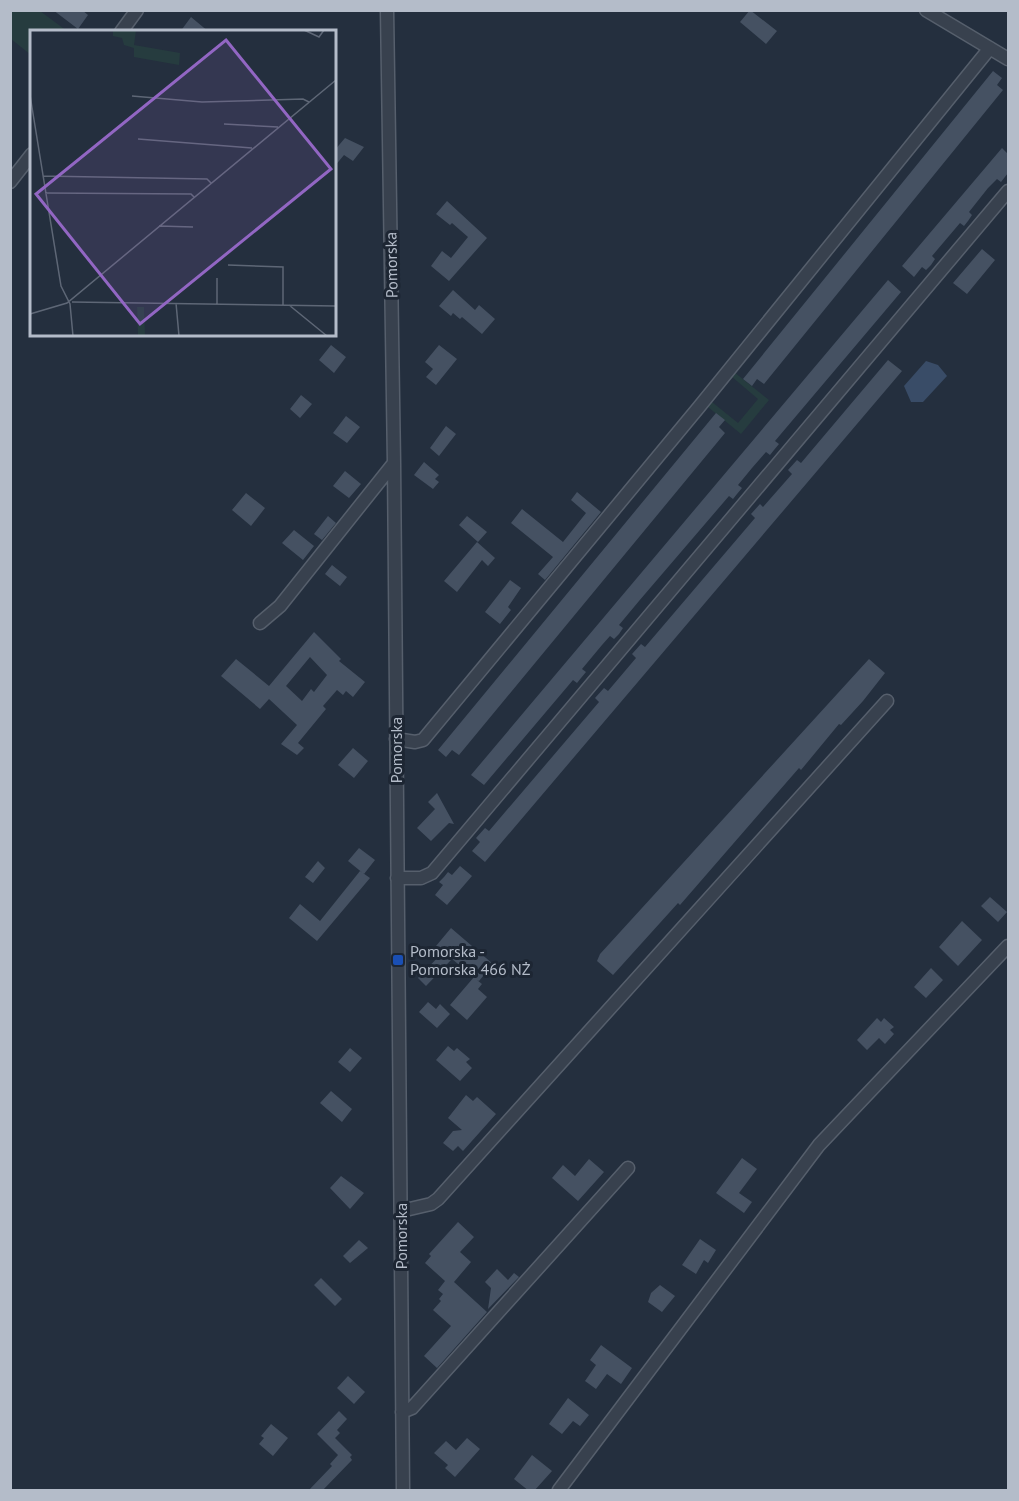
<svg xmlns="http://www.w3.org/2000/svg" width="1019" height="1501" font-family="'PT Sans',sans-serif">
	<rect width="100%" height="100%" fill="#242f3e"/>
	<path fill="#263c3f" d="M10,11H40L67,31L32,32L31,55L11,39Z
		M734,372L769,400L741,434L708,407L712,402L738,423L758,399L731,376Z"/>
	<path fill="#394c67" d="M926,361L938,365L947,376L923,402H911L904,386Z"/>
	<path fill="#455162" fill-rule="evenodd" d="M53,10H82L88,15L78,29Z
		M750,10L777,31L766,44L740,22Z
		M191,17L209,32H180Z
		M993,71L1002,78L997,85L1003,90L764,384L757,379L752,386L743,379Z
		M345,138L364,147L353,161L344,155L334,167V151Z
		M1002,148L1008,154V173L1001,182L997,179L988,188L969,212L972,215L968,221L964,226L960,223L932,256L935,259L931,265L926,270L922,267L914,277L902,266Z
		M447,201L487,238L449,281L431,266L442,251L451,258L468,237L452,223L450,225L436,214Z
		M982,249L995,260L967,294L953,283Z
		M888,280L901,292L775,441L779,444L774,450L770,455L766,452L752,468L738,485L742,488L737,494L733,499L729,496L639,601L619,625L623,628L619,634L614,639L610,636L602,645L582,669L586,672L581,678L577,683L573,680L484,785L471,775Z
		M453,290L475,310L479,305L495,319L482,334L462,317L460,319L453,313L451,316L439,306Z
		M331,345L346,357L334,373L319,360Z
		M439,345L457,359L436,385L426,377L433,369L425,362Z
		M888,360L902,371L485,862L472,851L480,842L476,838L485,828L489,831L599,702L595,698L604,688L608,691L636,658L632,654L641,644L645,647L755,518L751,514L760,504L763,507L792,474L788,470L797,460L801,463Z
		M301,395L312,404L300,418L290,409Z
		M716,413L725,420L719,427L725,433L459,755L452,750L446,757L438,750Z
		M346,416L360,427L347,443L333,433Z
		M446,426L456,434L439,456L430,448Z
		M424,462L439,475L435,479L439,482L433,489L414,475Z
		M345,471L361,484L349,498L333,486Z
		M577,492L601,512L545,580L538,574L553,557L511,523L522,509L563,542L586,513L571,500Z
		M246,493L265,508L251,526L232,510Z
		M328,516L336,523L322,540L314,534Z
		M467,516L487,532L478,542L459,525Z
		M294,530L314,546L303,560L282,543Z
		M477,542L495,558L488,566L482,560L457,592L444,581Z
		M332,565L347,577L340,586L325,574Z
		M510,580L521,588L508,607L511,610L500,624L485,612Z
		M314,632L341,659L339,661L365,682L353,697L346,691L343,695L337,690L323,706L326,709L298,743L304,748L297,755L281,744L297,725L269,699L260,709L221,676L236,659L269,686ZM310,657L327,675L314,692L311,689L302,701L286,686Z
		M869,659L885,673L863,701L841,725L839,724L801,770L799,768L680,905L678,903L613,975L597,961L600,954Z
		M353,748L368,761L354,778L338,765Z
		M437,793L454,824L449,823L431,841L417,828L435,809L428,802Z
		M359,848L375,860L364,874L348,861Z
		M318,861L325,868L313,883L305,877Z
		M460,866L472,876L447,905L435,895L443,885L439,882L444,877L448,872L452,875Z
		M360,871L370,878L317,941L289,918L300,904L320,921Z
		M990,897L1007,912L998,922L981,906Z
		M962,921L982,940L958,966L939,947Z
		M451,928L493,964L479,981L477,980L482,984L478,989L487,997L467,1020L450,1005L474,977L452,959L426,986L418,978L443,952L436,946Z
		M931,968L943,980L926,998L914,987Z
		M428,1002L436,1009L440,1004L450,1014L437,1028L419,1012Z
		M877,1018L881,1022L884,1018L894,1027L890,1030L894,1034L885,1044L879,1038L867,1050L857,1040Z
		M448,1046L454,1051L457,1048L470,1059L466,1062L472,1068L460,1081L436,1060Z
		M350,1048L362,1058L350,1072L338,1062Z
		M331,1091L352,1109L342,1122L320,1103Z
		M466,1095L473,1101L477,1097L496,1114L463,1151L458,1146L453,1151L443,1143L453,1131L462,1130L448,1118Z
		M742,1158L757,1169L739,1193L752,1202L744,1213L716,1193Z
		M589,1159L604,1172L578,1201L552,1178L563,1165L575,1176Z
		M341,1176L364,1193L350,1209L330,1188Z
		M458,1222L474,1237L460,1252L471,1262L454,1282L487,1312L437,1368L424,1356L451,1326L433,1310L441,1301L439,1299L443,1294L438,1290L445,1281L425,1263L431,1256L429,1254Z
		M700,1239L716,1250L708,1263L704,1260L696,1274L682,1265Z
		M359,1240L368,1248L350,1263L343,1256Z
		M497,1269L508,1280L514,1273L519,1277L488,1309L491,1288L485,1282Z
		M321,1278L342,1299L335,1306L314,1285Z
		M660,1285L675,1296L662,1312L648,1302L651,1293Z
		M601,1345L632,1368L621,1384L607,1374L596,1389L585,1381L596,1365L590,1360Z
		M348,1376L365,1392L354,1404L337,1388Z
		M568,1398L589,1415L580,1426L573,1421L562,1434L549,1424Z
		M339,1411L347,1419L337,1430L340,1433L335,1438L352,1455L350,1457L352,1460L322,1491H308L332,1466L330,1464L338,1455L317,1434Z
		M271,1424L288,1438L273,1456L259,1444L264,1438L261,1436Z
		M467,1438L480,1449L455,1477L445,1468L448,1465L434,1453L446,1441L456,1450Z
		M532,1455L552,1471L534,1491H529L514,1479Z"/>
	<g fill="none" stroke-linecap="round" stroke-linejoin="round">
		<g stroke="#565f6c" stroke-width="15">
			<path id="minor" d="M387,10L394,463L403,1490
				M926,10L1008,59
				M121,32L137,10
				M10,182L32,154
				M260,623L280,606L394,463
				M396,739L415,742L423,740L699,407L990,48
				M397,878H421L432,873L1008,191
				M401,1211L431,1204L438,1199L887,701
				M402,1412L412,1408L628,1168
				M559,1490L819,1145L1008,946"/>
		</g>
		<use href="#minor" stroke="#38414e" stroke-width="12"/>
	</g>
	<rect fill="#1a4fb4" stroke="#1d2633" stroke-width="2" x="392" y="954" width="12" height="12" rx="3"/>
	<g text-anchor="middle" stroke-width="6" stroke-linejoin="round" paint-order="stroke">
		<g font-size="16" fill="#b4bcc9" stroke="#1d2633">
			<text transform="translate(391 265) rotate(-91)" y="6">Pomorska</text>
			<text transform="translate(396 750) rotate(-90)" y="6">Pomorska</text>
			<text transform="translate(401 1236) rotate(-90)" y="6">Pomorska</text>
		</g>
		<g font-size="16" fill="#b4bcc9" stroke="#1d2633" text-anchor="start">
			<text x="410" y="957">Pomorska -<tspan x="410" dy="18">Pomorska 466 NŻ</tspan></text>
		</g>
	</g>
	<g transform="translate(30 30)">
		<rect width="306" height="306" fill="#242f3e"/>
		<path d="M83,0H106L104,15L150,23L149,35L104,27V18L94,15L92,8L83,6ZM107,277H114L115,305H108Z" fill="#263c3f"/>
		<path fill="none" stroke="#5e6776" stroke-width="1.5" d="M274,0L289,7L294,0M0,65L31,256L40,274L43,306M102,66L172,72L273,69L279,72M194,94L248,97M108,109L222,118M13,146L177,149L181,153M15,163L161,164L164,167M129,196L163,197M198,235L253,237V275M42,272L306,276M146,273L149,306M187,274V248M259,275L297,306M0,284L37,273L306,50"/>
		<path fill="#9266c3" fill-opacity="0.15" stroke="#9266c3" stroke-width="3" d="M196,10L301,139L110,294L6,164Z"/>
		<rect width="306" height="306" fill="none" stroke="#b4bcc9" stroke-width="3"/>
	</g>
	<rect width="1019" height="1501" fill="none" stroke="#b4bcc9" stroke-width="24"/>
</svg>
